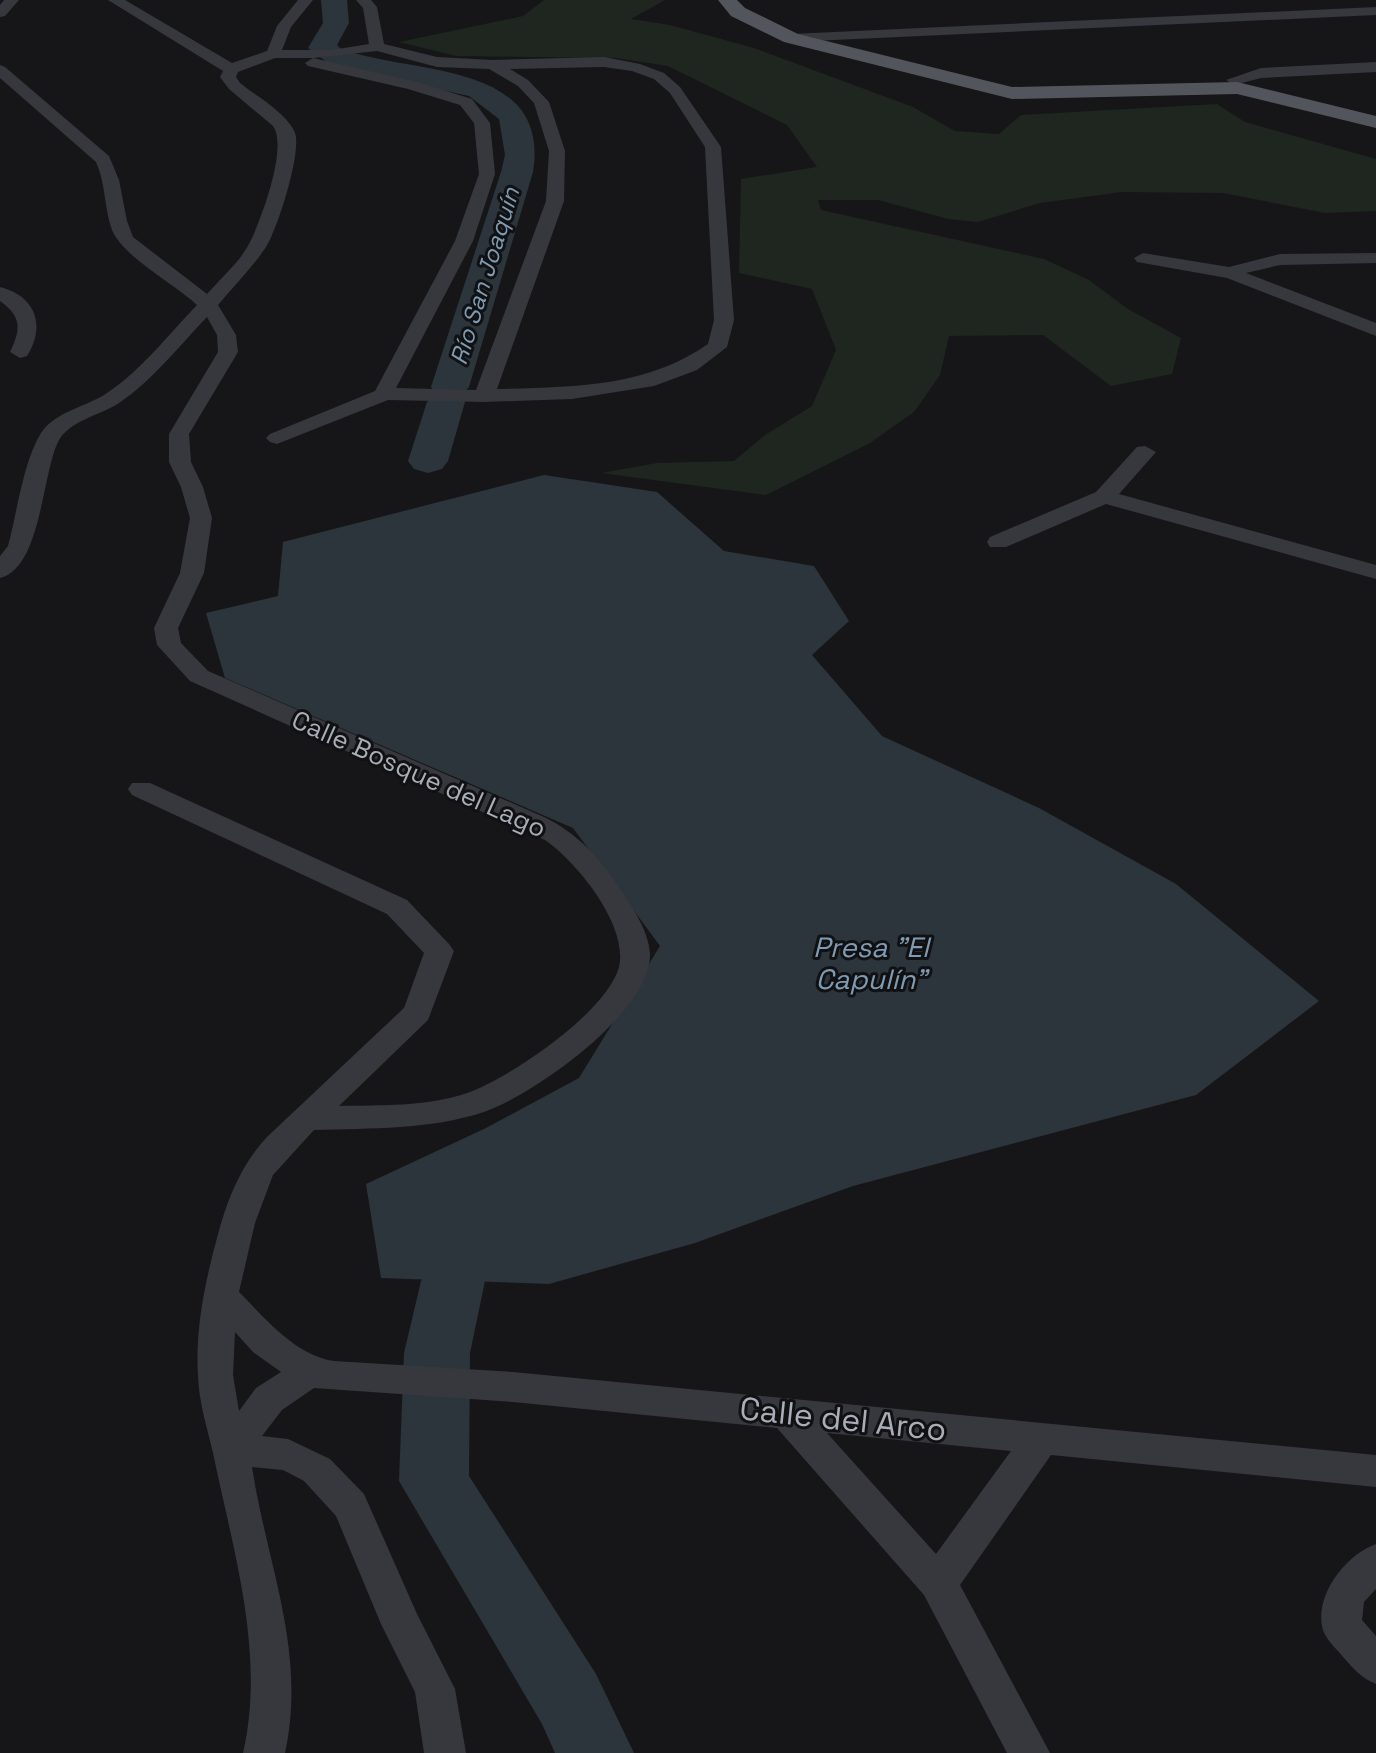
<svg xmlns="http://www.w3.org/2000/svg" width="1376" height="1753" font-family="'Space Grotesk',sans-serif">
	<rect width="100%" height="100%" fill="#161618"/>
	<path fill="#1e261f" d="M544,0H665L631,19L670,25L754,48L913,107L955,131L999,134L1021,115L1217,104L1245,122L1376,159V211L1325,213L1223,193L1122,192L1040,203L978,222L948,219L878,200H818L821,210L1044,259L1089,280L1128,309L1181,338L1172,374L1111,386L1043,335L949,336L940,375L914,412L870,443L766,495L601,473L657,463L734,461L765,435L812,406L836,350L812,289L739,273L741,179L817,167L787,125L668,66L616,58L456,56L399,42L523,16Z"/>
	<path fill="#2c353c" d="M544,475L657,492L724,551L814,566L849,621L812,655L882,736L1039,808L1176,884L1319,1001L1196,1095L853,1186L695,1243L549,1284L381,1278L366,1184L486,1128L579,1078L660,946L573,828L225,678L206,613L278,596L283,542Z"/>
	<g fill="none" stroke-linecap="round" stroke-linejoin="round">
		<path fill="#2c353c" fill-rule="evenodd" d="M321,0H347L349,23L337,45L341,49C412,75 551,60 533,172L469,387L461,396L465,402L448,461L442,469L428,473L414,469L408,461L427,402L435,393L431,387L501,172L505,155L499,119L469,96L332,66L308,48L323,23Z
			M453,1256L476,1263L485,1281L470,1353L469,1476L596,1674L634,1753H555L542,1724L399,1481L404,1353L421,1281L430,1263Z"/>
		<path fill="#37383d" fill-rule="evenodd" d="M4,0H19L5,16L0,17V5Z
			M108,0H125L232,63L267,51L277,26L298,0H313L291,27L282,50H332L369,44L363,8L356,0H371L377,7L384,44L437,57L492,60L604,57L640,64L664,73L680,87L721,147L734,320L727,347L697,370L654,386L572,399L484,402L388,400L277,444L270,442L266,438L270,434L375,391L455,241L479,174L474,123L460,105L408,89L308,66L305,63L313,58H275L238,72L236,77L240,83C256,96 287,113 295,133C302,152 277,230 266,247C252,268 234,286 218,305L236,335L238,352L189,434L191,462L203,487L212,518L204,573L178,628L181,643L208,671L544,817C578,834 598,856 619,887C632,907 648,929 650,953C652,1012 533,1095 484,1112C429,1130 371,1128 314,1130L273,1175L255,1223L239,1292C266,1319 295,1355 334,1361L513,1372L1376,1455V1487L1051,1455L960,1585L1050,1753H1007L924,1595L777,1428L513,1402L314,1388L282,1410L262,1436L288,1439L330,1459L364,1494L417,1614L455,1689L466,1753H424L415,1692L381,1624L336,1516L304,1481L283,1470L252,1467C267,1565 307,1652 285,1753H243C266,1654 233,1550 213,1453C207,1427 199,1403 198,1376C195,1330 205,1282 217,1238C227,1200 241,1164 268,1136L404,1008L424,953L387,914L132,795L128,789L132,783H150L407,900L449,944L454,951L428,1020L339,1106C380,1105 427,1107 467,1093C510,1078 607,1012 619,967C629,926 577,862 545,840L190,681L157,645L154,628L180,573L190,518L181,487L169,462V434L218,352L217,335L207,317C179,346 153,380 119,403C101,415 68,421 58,442C42,475 41,568 0,578V556L8,546C17,513 23,462 41,433C54,413 84,407 104,395C140,372 168,335 197,305C175,284 123,257 112,230C104,208 106,184 96,162L0,78V65L5,67L109,156L119,180L127,221L133,237L207,294C221,278 242,260 251,240C262,217 288,147 273,126L229,89L220,77L223,71ZM377,51L437,67L489,69L518,86L534,103L549,151L546,201L476,390L396,388L473,241L495,174L490,123L472,99L417,82L313,58ZM604,67L632,71L654,79L670,93L705,147L714,320L708,344C646,388 570,387 497,389L564,201L565,151L549,102L528,80L510,69ZM235,1332L253,1352L281,1372L256,1388L239,1411L233,1375ZM827,1433L1011,1451L936,1554Z
			M1376,7V15L791,42L784,38L791,34Z
			M1376,62V72L1261,78L1234,85L1226,80L1261,68Z
			M1143,253L1229,267L1280,254L1376,253V263L1280,265L1246,273L1376,323V336L1227,278L1137,262L1134,258Z
			M0,287C36,296 46,326 27,356L20,358L10,352C21,329 22,317 0,301Z
			M1145,446L1156,452L1119,494L1376,565V579L1106,504L1006,547H990L987,542L990,537L1096,492L1137,447Z
			M1376,1544V1589L1364,1602L1362,1620L1376,1636V1684C1361,1678 1354,1669 1343,1657C1336,1648 1324,1638 1322,1626C1316,1593 1346,1555 1376,1544Z"/>
		<path fill="#53555c" fill-rule="evenodd" d="M718,0H737L745,8L798,34L1012,87L1237,82L1376,116V128L1237,94L1012,99L784,42L731,16Z"/>
	</g>
	<g text-anchor="middle" stroke-width="6" stroke-linejoin="round" paint-order="stroke">
		<g font-size="24" font-style="italic" fill="#7f9bb3" stroke="#111113">
			<text transform="translate(485 276) rotate(-73)" y="8">Río San Joaquín</text>
		</g>
		<g font-size="26" fill="#a8adb8" stroke="#111113">
			<text transform="translate(419 774) rotate(24)" y="9">Calle Bosque del Lago</text>
		</g>
		<g font-size="28" font-style="italic" fill="#7f9bb3" stroke="#111113">
			<text x="871" y="957">Presa "El<tspan x="871" dy="32">Capulín"</tspan></text>
		</g>
		<g font-size="32" fill="#a8adb8" stroke="#111113">
			<text transform="translate(843 1419) rotate(6)" y="11">Calle del Arco</text>
		</g>
	</g>
</svg>
